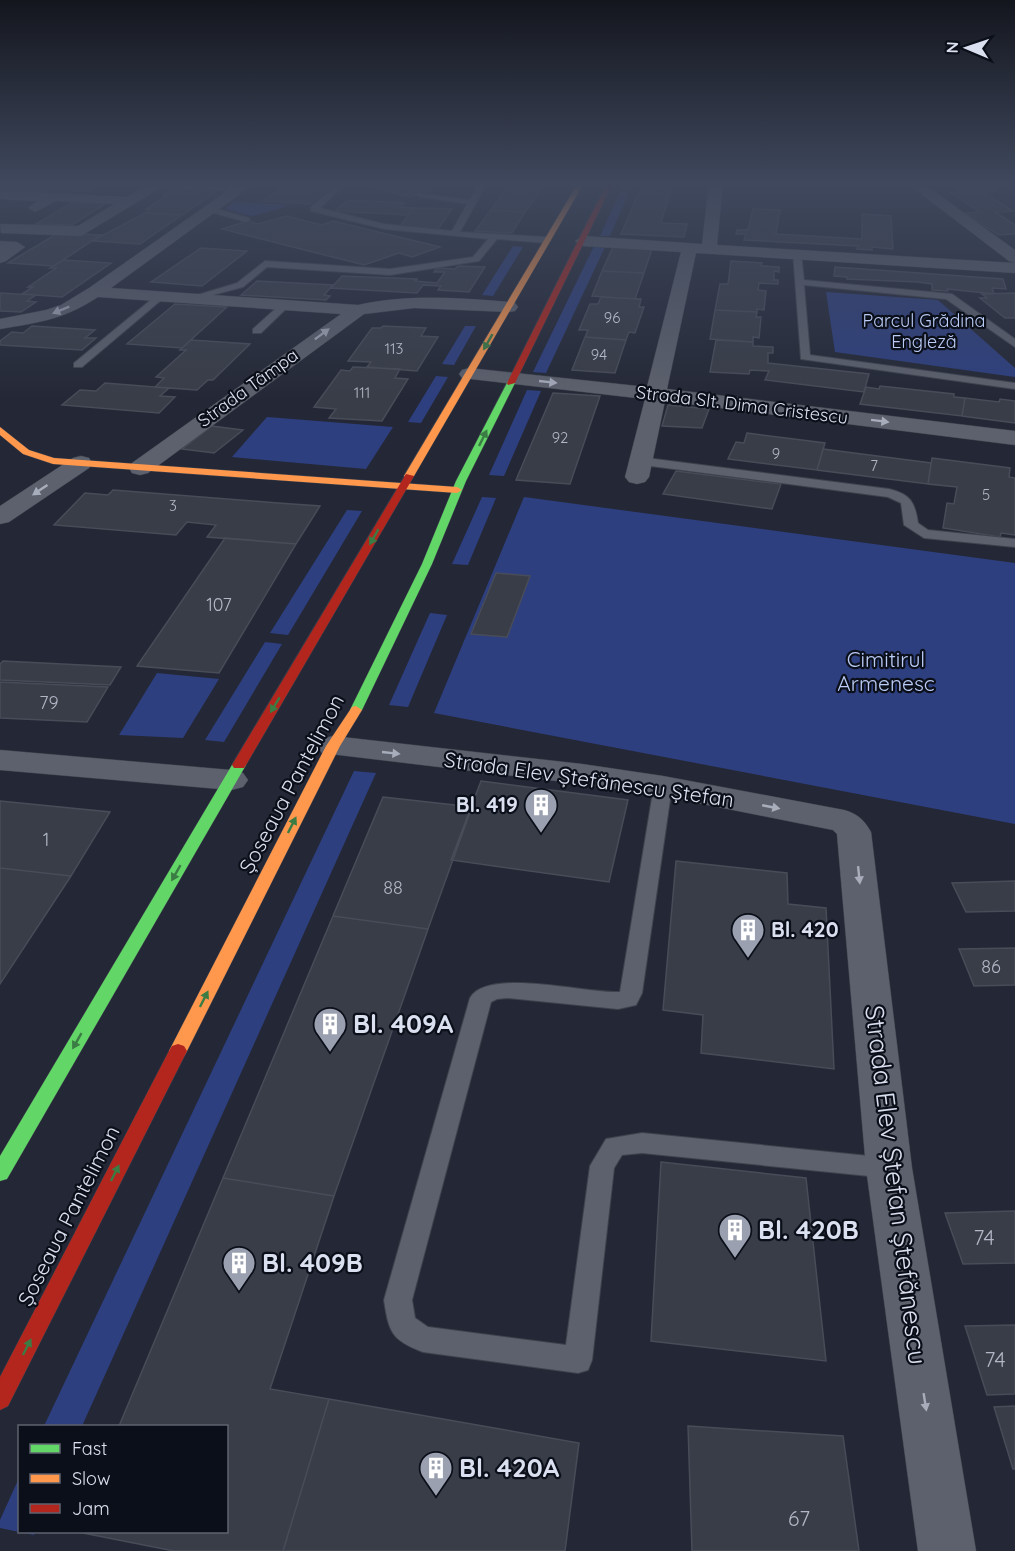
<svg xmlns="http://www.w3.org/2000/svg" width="1015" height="1551" font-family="Quicksand,sans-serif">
	<rect width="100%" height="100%" fill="#242836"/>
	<path fill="#2e3f7f" d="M624,183H633L610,236H600Z
		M235,202L291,205L252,216L228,210L226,207Z
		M513,246L523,247L493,296L482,295Z
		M594,246L605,247L546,373L533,372Z
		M826,292L938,300L1015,368V377L835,352Z
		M465,326H476L454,365L442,364Z
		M436,376L448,377L421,423L408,422Z
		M527,390L541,391L504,476L489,475Z
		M267,417L393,427L366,469L232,457Z
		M482,497L496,498L468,565L452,564Z
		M524,497L1015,563V824L434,713Z
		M347,510L362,511L288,635L270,633Z
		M430,613L447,615L408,707L389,705Z
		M265,642L282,644L224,742L205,740Z
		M157,673L219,679L183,738L119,735Z
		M354,771L376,773L82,1426H44Z
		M19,1478L20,1532H35L34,1535L0,1528V1520Z"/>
	<path fill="#393d48" stroke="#484c58" stroke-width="1.5" d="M0,183H59L42,193L0,190Z
		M59,183H102L88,191L48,189Z
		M288,183H335L310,204L264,201Z
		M366,183H402L433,191L409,197L361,184Z
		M510,183H545L525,212L490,211Z
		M642,183H673L672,186L642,185Z
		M951,183H983L996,191L982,192L1013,211L995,212L1015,225V234L998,235L966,213L980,212L950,192H964Z
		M642,185L672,186L661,223L687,224L684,237L621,234Z
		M174,189L217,191L182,215L145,213L151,209H146L168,195H163Z
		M348,200L404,203L400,207L414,208L408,215L335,211Z
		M71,203L105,204L72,225L36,224Z
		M414,208L452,209L438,229L399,227Z
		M753,209L780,210L776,234L862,239V214L891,216L893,249L872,247V250L857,249L858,246L744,240L746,234H736L737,230H748Z
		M490,211L525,212L512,233L475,231Z
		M145,213L182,215L140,244L92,241Z
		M286,216L322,225L333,221L440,247L412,257L399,253L364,265L222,229L248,221L258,224Z
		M58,233L101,235L54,266L8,263Z
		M613,247L652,249L644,273L602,271Z
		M201,248L247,251L202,286L151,282Z
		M63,260L111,263L62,297L22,294L33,287H28L56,268H50Z
		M731,261L762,263L761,266L779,267V272L774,271V280H778V284L759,283L758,290L766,291L764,310L757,309V312L715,310L720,284H728Z
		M458,266L485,267L469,292L438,290L441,286L423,285L417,293L331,288L342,276L417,279L415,281L437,283L445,272H434L437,268L455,269Z
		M835,267L1003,279L1006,289L992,288L994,294L947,289L948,291L932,290V284L918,282L847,279V277L834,276Z
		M602,271L644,273L635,299L592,296Z
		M257,281L333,285L324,295L330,296L326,300L241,295Z
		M0,293L36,295L27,301L36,302L21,312L0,311Z
		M1015,293V318H1005L980,298H987L982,294Z
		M601,297L641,299L639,307H644L635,333L629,332L626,340L585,337L588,330H579L590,304H598Z
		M175,304L227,307L182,348L127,344Z
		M715,310L757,312L756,317H761L759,338L753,337V342L710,339Z
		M32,326L95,330L85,338H96L82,350L0,345V341L12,332L23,333Z
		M383,326L426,328L421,336L438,337L417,371L367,367L371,362L348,361L372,328H381Z
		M585,337L626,340L615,373L572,370Z
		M191,340L250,344L213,380H208L197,390L155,387L164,378L156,377L186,350H180Z
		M716,340L753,342V346L773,347V353H768V363L869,374L864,392L765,380L769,371L750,370L749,374L710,372Z
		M353,367L400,369L395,378L408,379L382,421L329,418L336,409L314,407L341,370L350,371Z
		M105,383L169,388L160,396L175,397L159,413L62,405L80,390L96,391Z
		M880,386L954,394V397L965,398L962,416L860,404L866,387L879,389Z
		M553,393L600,396L570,484L516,480Z
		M965,398L999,402L1000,399L1015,401V423L962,416Z
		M668,405L709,409L702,428L662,426Z
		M212,426L243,430L214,453L182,449Z
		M747,433L825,443L817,470L728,459L736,442L744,443Z
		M823,449L931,463L928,484L817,470Z
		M932,458L1010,468L1009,477L1015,478V535L1001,533L1000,537L943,528L947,503L954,504L957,487L928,484Z
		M676,471L781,484L772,509L663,494Z
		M113,490L278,503L320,506L296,544L207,537L216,525L187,522L176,535L54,525L85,493L108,495Z
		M225,538L296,544L219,673L137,666Z
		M496,573L530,576L507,637L471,634Z
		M3,661L121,667L110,685L0,680V664Z
		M0,682L108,687L87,722L0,718Z
		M481,781L628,800L609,882L451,860Z
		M383,797L472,807L428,929L333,916Z
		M0,801L110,812L71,876L0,868Z
		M676,861L787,873L788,904L826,908L834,1069L701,1053L703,1015L663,1010Z
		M0,868L71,876L0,984Z
		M1015,881V911L966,912L952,883Z
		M333,916L428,929L334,1196L223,1178Z
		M1015,948V985L974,986L959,949Z
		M661,1162L806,1178L826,1361L651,1341Z
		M223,1178L334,1196L270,1389L329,1399L283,1551H174L78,1532H226V1426H119Z
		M1015,1211V1263L963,1264L945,1213Z
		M1015,1325V1394L987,1395L965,1326Z
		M329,1399L579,1443L565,1551H283Z
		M1015,1406V1469H1013L994,1407Z
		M688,1426L843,1436L859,1551H692Z"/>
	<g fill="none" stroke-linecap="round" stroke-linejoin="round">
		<g stroke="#3f434e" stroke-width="2">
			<path id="lane" d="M339,183H347L320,208L384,224L452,231L467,204L420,197L416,195L417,193L470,200L479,183H487L460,232L547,237L551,240L547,243L497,239L479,261L390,275L267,267L243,287L194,300V296L237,283L265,261L390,269L473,257L488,239L384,229L311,211V207Z
				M210,207L249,218L250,220L246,222L207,211L206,209Z
				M797,250L801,253L804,280L952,294L1015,339V347L946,299L804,285L810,355L1015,383V389L801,359L793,253Z
				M158,294L166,296L82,367H74V363Z
				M283,302L291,304L261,333H253V329Z
				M639,457L889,489C910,494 915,502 918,523L928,530L1015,539V547L924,538L904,525L901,503L888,497L635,464L633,461L635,458Z
				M663,780L669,782L672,786L642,993L636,1005L618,1009L507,998L497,999L491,1002L412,1300L415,1318L428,1327L566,1345L590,1166L606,1139L642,1133L889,1158L898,1161L901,1168L898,1175L889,1178L642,1153L622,1155L614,1168L592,1360L588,1370L578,1373L423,1352C391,1340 389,1332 384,1300L470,998C488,967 587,994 620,992L654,786L657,782Z"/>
		</g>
		<g stroke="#3f434e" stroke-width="1">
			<path id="street" d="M149,183H255L111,288L358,305C409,294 458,298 509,302L515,303L518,307L515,311L509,312L414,308L364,314L148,473L140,475L132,473L129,468L132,463L341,314L98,297C62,320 41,322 0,329V319L46,310L61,305L89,288L227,191L162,187L81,236L1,233L0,224L78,226L114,204L56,201L35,212L28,208L37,201L0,199V191L127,197Z
				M709,183H723L717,245L1015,263V273L696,253L667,389L1015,431V445L665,401L649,477L645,482L637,484L629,482L625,477L645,399L462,378L459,374L462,370L469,368L647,387L681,252L583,246L575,241L583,236L702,244Z
				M907,183H923L1015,250V263L1009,261Z
				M0,241L17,242L25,247L6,261L0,263Z
				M81,456L89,458L92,463L89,468L9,522L0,524V506L73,458Z
				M333,736L582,764L663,776L844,810C858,814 864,820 871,832L912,1168L976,1551H918L866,1168L837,834L833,830L663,796L582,784L322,753L317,746L322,739Z
				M0,750L231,770L243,773L248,780L243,787L231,790L0,770Z"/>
		</g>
		<g stroke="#3f434e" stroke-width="1">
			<path id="fast" d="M508,381L515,383L466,481L432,564L362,710L356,714L352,713L350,710L422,564L456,481Z
				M239,761L246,765L7,1179L0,1181V1156L232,765Z"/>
		</g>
		<g stroke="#3f434e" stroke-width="1">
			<path id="slow" d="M578,183H584L414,476L406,478L404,476Z
				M0,427L29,450L54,458L457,487L462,490L457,493L53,464L23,454L0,435Z
				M356,706L362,710L340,746L187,1051L184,1056L178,1058L172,1056L169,1051L326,746L352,707Z"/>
		</g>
		<g stroke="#3f434e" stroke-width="1">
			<path id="jam" d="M607,183H613L515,383L508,385L507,383Z
				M406,474L414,476L246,765L244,768H234L232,765Z
				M178,1044L184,1046L187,1051L8,1406L0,1410V1377L169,1051L172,1046Z"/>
		</g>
		<use href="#lane" fill="#5d616d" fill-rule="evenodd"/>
		<use href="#street" fill="#5d616d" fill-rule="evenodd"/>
		<use href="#fast" fill="#63d668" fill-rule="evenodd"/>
		<use href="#slow" fill="#ff974d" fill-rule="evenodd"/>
		<use href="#jam" fill="#b3261e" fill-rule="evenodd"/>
	</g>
	<defs><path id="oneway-solid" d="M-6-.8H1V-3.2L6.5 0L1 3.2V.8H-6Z" transform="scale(1.5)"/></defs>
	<g fill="#a8adbc">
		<use href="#oneway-solid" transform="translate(61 310) rotate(158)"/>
		<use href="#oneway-solid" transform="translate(322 334) rotate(-37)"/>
		<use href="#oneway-solid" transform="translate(548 382) rotate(6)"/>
		<use href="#oneway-solid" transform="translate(880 421) rotate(7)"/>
		<use href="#oneway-solid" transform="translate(40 490) rotate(146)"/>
		<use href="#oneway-solid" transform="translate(391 753) rotate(6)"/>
		<use href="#oneway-solid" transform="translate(771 807) rotate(11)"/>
		<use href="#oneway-solid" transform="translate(859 875) rotate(84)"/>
		<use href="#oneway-solid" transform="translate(925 1402) rotate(81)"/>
	</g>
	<g fill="#3b7c44">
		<use href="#oneway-solid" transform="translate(488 342) rotate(120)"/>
		<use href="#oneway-solid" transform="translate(483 438) rotate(-64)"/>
		<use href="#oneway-solid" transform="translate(374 537) rotate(120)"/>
		<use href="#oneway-solid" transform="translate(275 705) rotate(121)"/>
		<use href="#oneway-solid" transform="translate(292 825) rotate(-63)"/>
		<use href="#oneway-solid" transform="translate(176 873) rotate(120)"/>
		<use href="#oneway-solid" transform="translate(204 999) rotate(-63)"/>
		<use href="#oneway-solid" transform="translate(77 1041) rotate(120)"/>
		<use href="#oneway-solid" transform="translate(115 1173) rotate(-63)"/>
		<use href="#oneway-solid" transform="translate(27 1347) rotate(-63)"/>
	</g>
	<linearGradient id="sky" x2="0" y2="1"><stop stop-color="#14161e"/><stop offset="0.46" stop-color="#3f485d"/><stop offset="1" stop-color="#3f485d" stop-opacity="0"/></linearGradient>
	<rect width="1015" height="400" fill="url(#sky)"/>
	<defs>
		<g id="building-pin" transform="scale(1.725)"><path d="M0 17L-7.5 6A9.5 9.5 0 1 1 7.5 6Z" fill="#9aa0af" stroke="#0b0f19"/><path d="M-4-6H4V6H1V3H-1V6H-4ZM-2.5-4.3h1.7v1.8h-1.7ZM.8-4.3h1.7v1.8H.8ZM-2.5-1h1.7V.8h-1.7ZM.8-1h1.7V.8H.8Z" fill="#fff"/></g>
	</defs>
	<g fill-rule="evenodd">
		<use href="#building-pin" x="541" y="805"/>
		<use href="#building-pin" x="748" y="930"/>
		<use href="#building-pin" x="330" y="1024"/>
		<use href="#building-pin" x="735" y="1230"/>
		<use href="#building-pin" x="239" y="1263"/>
		<use href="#building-pin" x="436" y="1468"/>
	</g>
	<g text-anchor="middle" stroke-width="4.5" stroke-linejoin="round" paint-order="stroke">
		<g font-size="15" fill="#b2b7c6">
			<text x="612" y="323">96</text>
			<text x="394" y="354">113</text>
			<text x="599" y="360">94</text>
			<text x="362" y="398">111</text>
			<text x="560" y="443">92</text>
			<text x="776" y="459">9</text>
			<text x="874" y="471">7</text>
			<text x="986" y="500">5</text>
			<text x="173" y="511">3</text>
		</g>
		<g font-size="18" fill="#bbccf7" stroke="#0b0f19">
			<text x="924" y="327">Parcul Grădina<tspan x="924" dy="21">Engleză</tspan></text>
		</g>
		<g font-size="18" fill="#dae0f0" stroke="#0b0f19">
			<text transform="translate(248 388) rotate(-36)" y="6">Strada Tâmpa</text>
			<text transform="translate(742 405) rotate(7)" y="6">Strada Slt. Dima Cristescu</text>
		</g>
		<g font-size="18" fill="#b2b7c6">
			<text x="219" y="611">107</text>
			<text x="49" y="709">79</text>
			<text x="46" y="846">1</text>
			<text x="393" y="894">88</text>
			<text x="991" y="973">86</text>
		</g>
		<g font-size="21" fill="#bbccf7" stroke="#0b0f19">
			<text x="886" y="667">Cimitirul<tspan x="886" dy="24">Armenesc</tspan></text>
		</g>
		<g font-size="21" fill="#dae0f0" stroke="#0b0f19">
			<text transform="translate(589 780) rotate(8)" y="7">Strada Elev Ștefănescu Ștefan</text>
			<text transform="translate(292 784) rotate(-62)" y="7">Șoseaua Pantelimon</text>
			<text transform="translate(69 1216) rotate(-63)" y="7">Șoseaua Pantelimon</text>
		</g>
		<g font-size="21" font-weight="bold" fill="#dae0f0" stroke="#0b0f19" text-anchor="end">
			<text x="518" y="812">Bl. 419</text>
			<text x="771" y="937" text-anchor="start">Bl. 420</text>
		</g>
		<g font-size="21" fill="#b2b7c6">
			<text x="984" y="1245">74</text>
			<text x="995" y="1367">74</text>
			<text x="799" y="1526">67</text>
		</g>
		<g font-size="26" font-weight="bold" fill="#dae0f0" stroke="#0b0f19" text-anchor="start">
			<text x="353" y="1033">Bl. 409A</text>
			<text x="758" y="1239">Bl. 420B</text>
			<text x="262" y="1272">Bl. 409B</text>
			<text x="459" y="1477">Bl. 420A</text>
		</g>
		<g font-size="26" fill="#dae0f0" stroke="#0b0f19">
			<text transform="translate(896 1185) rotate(83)" y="9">Strada Elev Ștefan Ștefănescu</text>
		</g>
	</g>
	<rect x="18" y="1425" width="210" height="108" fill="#0b0f19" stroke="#5e636f" stroke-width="1.5"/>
	<rect x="30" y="1444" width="30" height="9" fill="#63d668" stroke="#5e636f" stroke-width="1.5"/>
	<text x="72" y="1455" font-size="18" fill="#dae0f0">Fast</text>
	<rect x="30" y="1474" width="30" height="9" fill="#ff974d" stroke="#5e636f" stroke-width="1.5"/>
	<text x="72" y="1485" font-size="18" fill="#dae0f0">Slow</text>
	<rect x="30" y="1504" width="30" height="9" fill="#b3261e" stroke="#5e636f" stroke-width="1.5"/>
	<text x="72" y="1515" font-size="18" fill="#dae0f0">Jam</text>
	<g transform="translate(967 48) rotate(272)" stroke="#0b0f19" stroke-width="4.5" paint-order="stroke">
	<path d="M0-4.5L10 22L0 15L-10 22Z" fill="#dae0f0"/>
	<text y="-9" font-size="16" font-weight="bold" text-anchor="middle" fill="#dae0f0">N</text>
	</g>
</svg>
